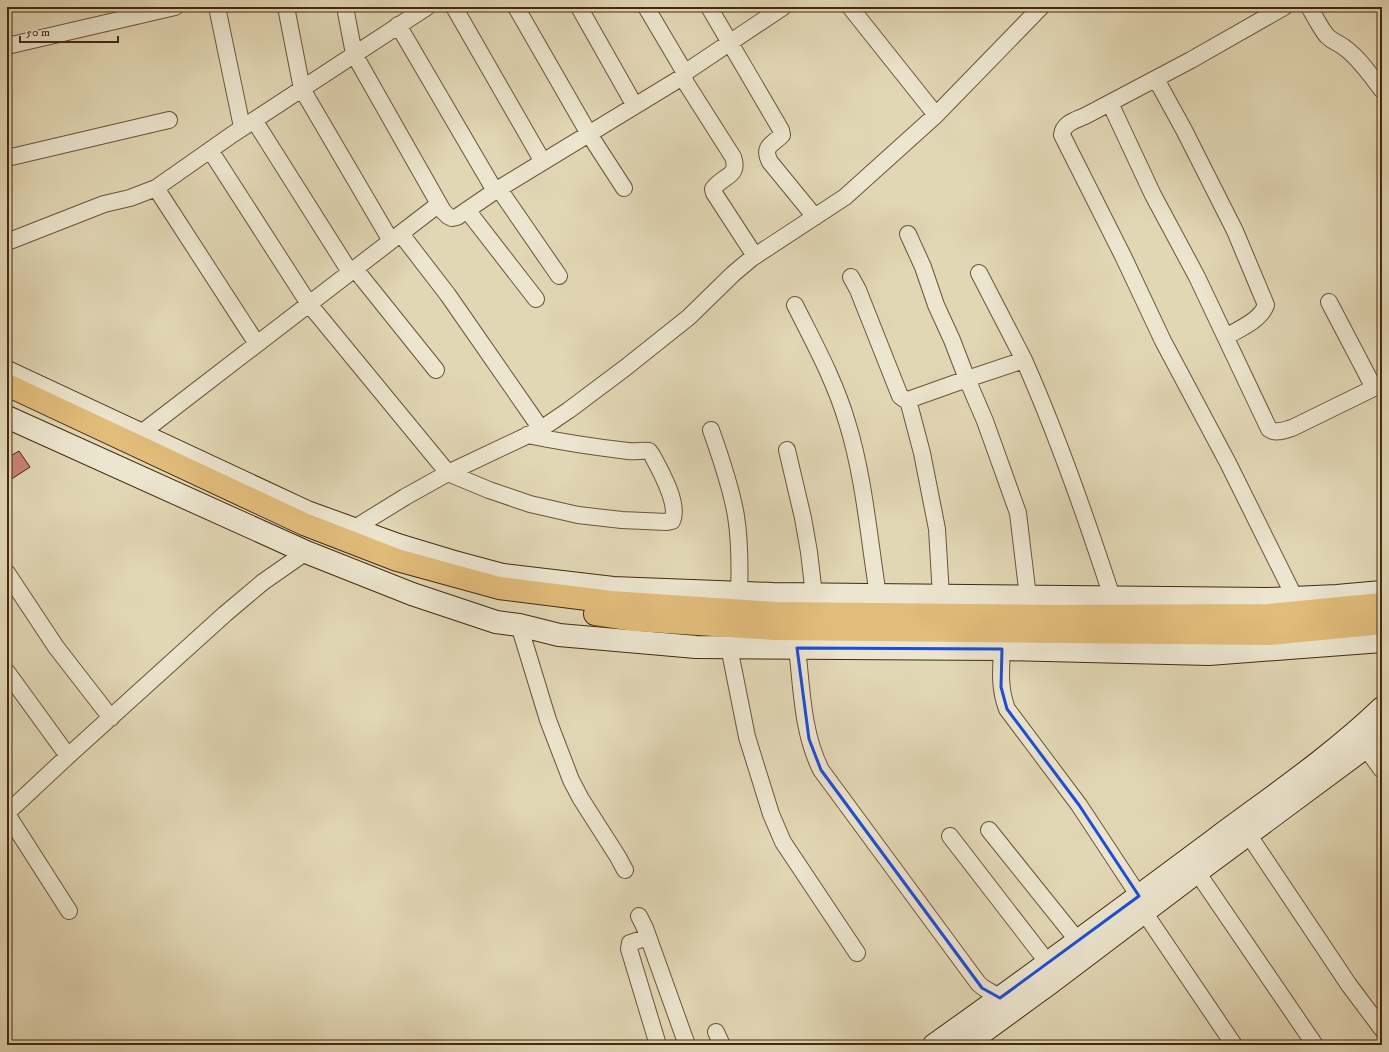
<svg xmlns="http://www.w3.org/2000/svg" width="1389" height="1052" font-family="'IM FELL DW Pica',serif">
	<rect width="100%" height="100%" fill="#e2d7b5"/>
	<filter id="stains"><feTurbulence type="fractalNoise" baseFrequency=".005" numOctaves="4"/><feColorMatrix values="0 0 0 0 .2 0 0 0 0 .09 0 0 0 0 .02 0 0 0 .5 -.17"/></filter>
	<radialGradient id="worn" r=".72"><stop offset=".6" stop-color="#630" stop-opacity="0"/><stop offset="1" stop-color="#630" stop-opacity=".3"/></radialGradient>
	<path fill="#c98178" stroke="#45290e" d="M19,451L30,467L7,482V458Z"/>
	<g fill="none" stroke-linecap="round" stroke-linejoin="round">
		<g stroke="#6c5438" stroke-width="18">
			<path id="minor" d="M217,7L242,127
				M286,7L302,89L391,241
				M345,7L354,54L443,211L448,216L452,218L457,217L495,191L684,76
				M454,7L543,162
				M516,7L589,134L624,188
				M579,7L635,106
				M646,7L685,73
				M709,7L781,130L782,135C772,145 762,146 770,162L815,217
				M850,7L936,115
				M1284,7L1191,60L1085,116C1076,120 1063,123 1062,135L1123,256L1163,341L1228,463L1295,598
				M1309,7C1315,16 1320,28 1327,36C1333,42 1339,43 1345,48C1360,59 1371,76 1382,90
				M398,25L495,191
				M7,46L175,7
				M1156,79L1184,130L1235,231L1266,305C1260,321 1240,328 1226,337
				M1110,103L1153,195L1197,277L1269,429C1276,434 1284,430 1292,428L1382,384
				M254,120L350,272
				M210,150L309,304L448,473L489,490L530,504L578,515L622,520L667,522L672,521C680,504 660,470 652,455L649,451C642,450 635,452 628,451C594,447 561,442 527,435
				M7,158L169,120
				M156,188L257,344
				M499,189L559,276
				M467,210L536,299
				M401,234L448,295L541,429
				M908,234L923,267L936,305L952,340L967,379L1024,360C1058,437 1086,517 1112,597
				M7,242L104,204L130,198L156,188L233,134L427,7
				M755,256L714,193L713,189C723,175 740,177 733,157L686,83L684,76L685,73L689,70L783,7
				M355,269L436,370
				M979,273L1024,360
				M851,277L858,290L900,396L904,399L908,400L922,453L937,529L941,596
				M1329,302L1374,388
				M795,305C814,343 835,381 847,422C864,476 869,539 878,595
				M908,400L967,379L985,421L1018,513L1028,597
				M711,430C721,458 731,487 736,516C740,542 740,567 739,593
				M140,434L439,204
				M787,450L803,518L809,552L814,595
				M353,529L405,497L448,473L541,429L569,410L625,368L689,317L733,274L752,258L845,197L936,115L1041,7
				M7,573L56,647L111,718
				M519,625L548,720L571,780L581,799L618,857L625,870
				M729,647L747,737L771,814L783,842L857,953
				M797,648C802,689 802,732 821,770L978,983C984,990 993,992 1000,998
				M1002,649C1001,671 999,688 1007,709L1079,805L1139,896L1144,912L1234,1045
				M7,672L68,756
				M1365,747L1382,770
				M7,813L68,756L225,614L263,582L306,552
				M7,814L69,911
				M989,830L1078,941
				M1248,834L1349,985L1382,1029
				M950,836L1048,963
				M1197,872L1315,1045
				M639,916L645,928L687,1045
				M648,937L630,943L629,949L658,1045
				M716,1032L722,1045"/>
		</g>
		<g stroke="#45290e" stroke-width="24">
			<path id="secondary" d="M7,372L307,512L398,545L451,561L503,575L613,588L773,594L1268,599L1337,596L1382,592
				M7,417L306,552L412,594L496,622L519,625L559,635L696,647L1002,649L1209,654L1382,641
				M934,1045C1030,977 1124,907 1218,837C1273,796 1332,756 1382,708
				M965,1045L1050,983L1197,872L1382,735"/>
		</g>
		<g stroke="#45290e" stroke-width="24">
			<path id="primary" d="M7,385L304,524L397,560L499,588L611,602L775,613L1055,616L1269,615L1382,604
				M595,614L635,620L776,629L1270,634L1382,623"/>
		</g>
		<use href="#minor" stroke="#ece5cf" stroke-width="16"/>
		<use href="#secondary" stroke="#ece5cf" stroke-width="22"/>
		<use href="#primary" stroke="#e1bc7a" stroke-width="22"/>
	</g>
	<path fill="none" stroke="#1d4ed8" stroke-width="3" stroke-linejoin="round" d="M797,648L1002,649L1001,687L1007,709L1079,805L1139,896L1000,998L982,988L821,770L809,739Z"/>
	<rect width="1389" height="1052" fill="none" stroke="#e2d7b5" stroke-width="24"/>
	<rect x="8" y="8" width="1373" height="1036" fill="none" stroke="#45290e" stroke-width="2"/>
	<rect x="12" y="12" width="1365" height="1028" fill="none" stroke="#45290e"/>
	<path d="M20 36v6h98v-6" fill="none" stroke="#45290e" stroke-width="2"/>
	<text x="26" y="36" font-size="12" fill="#45290e" stroke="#ece5cf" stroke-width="3" paint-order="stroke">50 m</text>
	<rect width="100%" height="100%" filter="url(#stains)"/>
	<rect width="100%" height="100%" fill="url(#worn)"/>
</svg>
